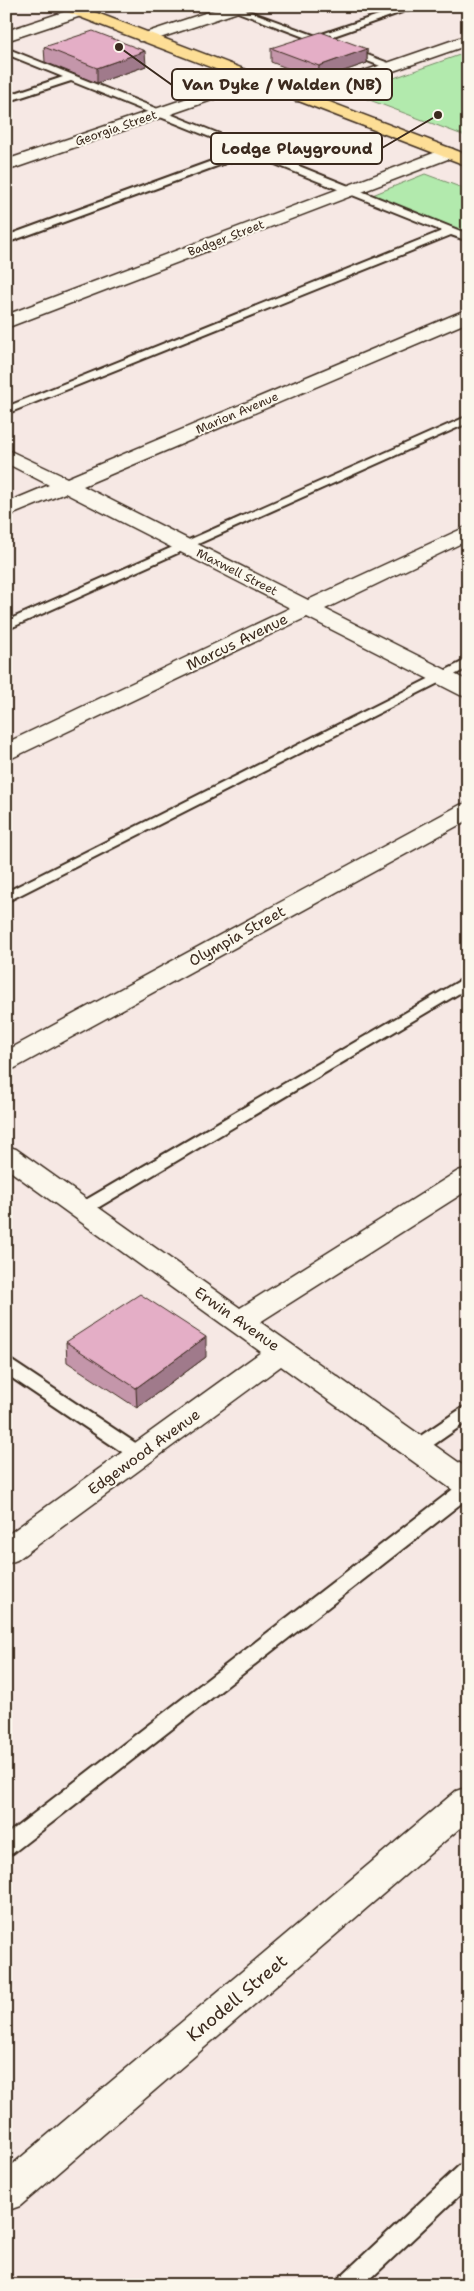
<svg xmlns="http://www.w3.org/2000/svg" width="474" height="2291" font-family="'Shantell Sans',sans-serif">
	<rect width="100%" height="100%" fill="#f6e8e4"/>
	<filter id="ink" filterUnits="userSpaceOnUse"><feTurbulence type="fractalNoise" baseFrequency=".02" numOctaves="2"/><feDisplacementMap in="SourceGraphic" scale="10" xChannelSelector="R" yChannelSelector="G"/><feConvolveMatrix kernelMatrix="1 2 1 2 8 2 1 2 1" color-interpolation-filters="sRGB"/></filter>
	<g filter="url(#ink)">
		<path fill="#b2eaad" stroke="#768a66" d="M468,52V137L351,93Z
			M425,174L468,190V234L370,196Z"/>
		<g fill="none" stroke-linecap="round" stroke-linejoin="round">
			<g stroke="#3b2a1e" stroke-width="4">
				<path id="lane" d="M222,6H235L316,36L405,6H419L325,39L394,65L396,67L391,70Z
					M6,48L468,234V241L451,235L6,414V407L442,231L250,154L6,243V236L242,150L71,81L6,102V96L63,77L6,54Z
					M468,416V423L6,630V621Z
					M468,659V668L6,902V892Z
					M468,976V988L89,1213H77L75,1209L77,1205Z
					M6,1359L12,1361L146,1450L149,1455L146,1460L140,1461L134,1460L6,1374Z
					M468,1406V1421L422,1453L416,1454L410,1453L407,1448L410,1443L462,1408Z
					M468,1482V1498L13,1853L6,1855V1835L461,1483Z
					M468,2162V2187L364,2285H335L339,2278L460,2165Z"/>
			</g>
			<g stroke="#3b2a1e" stroke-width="3">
				<path id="street" d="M226,6H250L247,9L151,41H139L137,38L139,35Z
					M79,7L84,9L87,12L84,15L6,41V31Z
					M468,35V45L307,101H295L293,98L295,95Z
					M255,75L261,77L263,80L261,83L6,171V160Z
					M447,148L453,149L455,153L453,157L6,328V315Z
					M468,309V322L83,486L308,600L468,526V540L325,609L468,681V697L460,695L307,617L14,757L6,759V743L290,608L65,493L6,517V503L49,485L6,463V449L67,478Z
					M468,803V820L15,1068L6,1070V1051L460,805Z
					M6,1146L16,1149L240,1308L458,1171L468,1168V1190L260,1322L468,1469V1496L457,1493L281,1366L17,1560L6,1564V1536L261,1352L6,1168Z
					M468,1787V1821L20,2206L6,2211V2170L456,1791Z"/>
			</g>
			<g stroke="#3b2a1e" stroke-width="3">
				<path id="primary" d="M56,6H79L468,155V166L59,9Z"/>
			</g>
			<use href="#lane" fill="#fbf7ec" fill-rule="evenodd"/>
			<use href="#street" fill="#fbf7ec" fill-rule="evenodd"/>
			<use href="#primary" fill="#fdde96" fill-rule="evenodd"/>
		</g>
		<path fill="#c496aa" stroke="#3b2a1e" d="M44,47L146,66L97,83L45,62Z
			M271,48L367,49V63L318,80L271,62Z
			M66,1342L206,1357L137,1408L67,1362Z"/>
		<path fill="#a07a8b" stroke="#3b2a1e" d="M367,49V63L318,80L319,66Z
			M145,51L146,66L97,83V68Z
			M206,1337V1357L137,1408L136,1388Z"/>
		<path fill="#e4aec6" stroke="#3b2a1e" d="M93,31L145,51L97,68L44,47Z
			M321,32L367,49L319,66L271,48Z
			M140,1294L206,1337L136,1388L66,1342Z"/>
	</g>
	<g text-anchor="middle" stroke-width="4" stroke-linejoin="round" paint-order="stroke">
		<g font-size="12" fill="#3b2a1e" stroke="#fbf7ec">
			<text transform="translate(116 128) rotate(-19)" y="4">Georgia Street</text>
			<text transform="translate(226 238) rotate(-21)" y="4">Badger Street</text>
			<text transform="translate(237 413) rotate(-23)" y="4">Marion Avenue</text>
			<text transform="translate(237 572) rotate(27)" y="4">Maxwell Street</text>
		</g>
		<g font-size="15" fill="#3b2a1e" stroke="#fbf7ec">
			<text transform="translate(237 642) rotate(-26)" y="5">Marcus Avenue</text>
			<text transform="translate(237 936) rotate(-29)" y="5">Olympia Street</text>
			<text transform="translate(237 1319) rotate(35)" y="5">Erwin Avenue</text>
			<text transform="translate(144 1452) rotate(-36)" y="5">Edgewood Avenue</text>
		</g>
		<g font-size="18" fill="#3b2a1e" stroke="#fbf7ec">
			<text transform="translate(237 1998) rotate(-40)" y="6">Knodell Street</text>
		</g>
	</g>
	<path fill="none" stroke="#3b2a1e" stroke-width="2" d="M119 47L172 85M438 115L382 148"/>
	<g fill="#3b2a1e" stroke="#fbf7ec" stroke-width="2">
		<circle cx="119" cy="47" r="5"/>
		<circle cx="438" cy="115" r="5"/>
	</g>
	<g fill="#fbf7ec" stroke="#3b2a1e" stroke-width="2">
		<rect x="172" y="69" width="220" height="31" rx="5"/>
		<rect x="211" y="133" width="171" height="31" rx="5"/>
	</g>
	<g font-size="16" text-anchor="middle" font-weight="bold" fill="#3b2a1e">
		<text x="282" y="90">Van Dyke / Walden (NB)</text>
		<text x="297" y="154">Lodge Playground</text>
	</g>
	<rect width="474" height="2291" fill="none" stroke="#fbf7ec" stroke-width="25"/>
	<rect x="12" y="12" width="449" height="2266" fill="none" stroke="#3b2a1e" stroke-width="2" filter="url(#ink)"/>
</svg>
